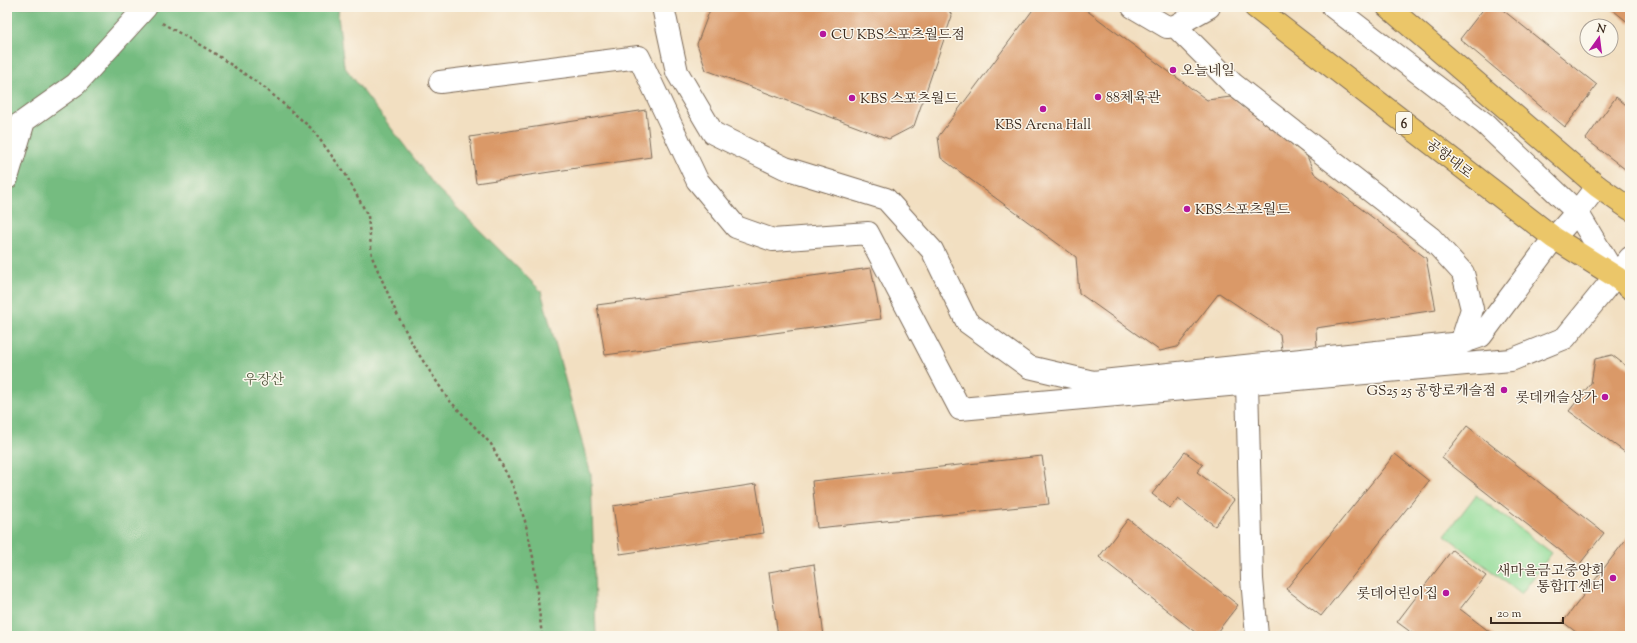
<svg xmlns="http://www.w3.org/2000/svg" width="1637" height="643" font-family="'Sorts Mill Goudy','Noto Serif KR',serif">
	<rect width="100%" height="100%" fill="#fbf7ec"/>
	<filter id="ink" filterUnits="userSpaceOnUse"><feTurbulence type="fractalNoise" baseFrequency=".025" numOctaves="2"/><feDisplacementMap in="SourceGraphic" scale="8" xChannelSelector="R" yChannelSelector="G"/><feConvolveMatrix kernelMatrix="1 2 1 2 8 2 1 2 1" color-interpolation-filters="sRGB"/></filter>
	<filter id="wash" filterUnits="userSpaceOnUse"><feTurbulence type="fractalNoise" baseFrequency=".012" numOctaves="4" result="noise"/><feDisplacementMap in="SourceGraphic" scale="16" xChannelSelector="R" yChannelSelector="G"/><feGaussianBlur stdDeviation="0.9" result="paint"/><feColorMatrix in="noise" values="0 0 0 0 0 0 0 0 0 0 0 0 0 0 0 0 0 1.4 0 .05"/><feComposite in="paint" operator="in"/></filter>
	<g filter="url(#wash)">
		<rect width="100%" height="100%" fill="#f2dfc1"/>
		<path fill="#92dc98" stroke="#66835b" d="M1476,495L1552,553L1521,594L1445,535Z"/>
		<path fill="#75bc80" stroke="#58734f" d="M7,7H339L338,16L344,66L435,186L541,291L591,475L596,636H7Z"/>
		<g id="blocks">
			<path fill="#da9967" d="M711,7H947L952,16L914,126L889,139L706,70L697,44Z
				M1035,7H1082L1207,100L1231,97L1307,156L1314,173L1426,258L1436,310L1316,328L1317,349L1282,350L1280,334L1219,293L1177,347L1160,351L1079,293L1076,257L941,158L938,137Z
				M1485,7H1499L1597,85L1565,127L1460,39Z
				M1609,7H1630V24Z
				M1616,97L1630,108V173L1586,139Z
				M646,110L651,157L476,183L470,137Z
				M871,268L881,319L605,355L597,305Z
				M1612,355L1630,369V456L1569,411L1591,383L1595,359Z
				M1467,426L1604,533L1579,565L1442,458Z
				M1185,452L1203,465L1197,472L1234,500L1215,526L1178,498L1170,508L1152,494Z
				M1395,454L1429,481L1321,616L1286,589Z
				M1042,456L1049,504L817,528L812,481Z
				M756,484L764,533L620,554L613,506Z
				M1128,519L1238,605L1214,636H1200L1099,557Z
				M1630,534V636H1581L1563,622Z
				M1452,550L1486,576L1460,609L1495,636H1416L1397,622Z
				M814,564L824,636H778L769,572Z"/>
		</g>
	</g>
	<g filter="url(#ink)">
		<use href="#blocks" fill-opacity="0" stroke="#7b6957" stroke-width="1"/>
		<g fill="none" stroke-linecap="round" stroke-linejoin="round">
			<g stroke="#7b6957" stroke-width="24">
				<path id="minor" d="M663,7L677,72L713,133L785,168L886,199L932,250L967,322L1029,367L1093,382L1461,343L1481,336L1554,238L1577,212L1597,186
					M1133,7L1167,27L1175,26L1209,7
					M1333,7L1485,124L1577,212L1616,277
					M1175,26L1233,84L1431,238L1463,273L1472,309L1461,343
					M440,82L639,57L697,180L736,227L773,240L868,233L960,409L1511,360L1565,338L1630,258
					M7,132L24,121L76,84L146,7
					M7,178L24,121
					M1247,383L1252,579L1257,636"/>
			</g>
			<g stroke="#7b6957" stroke-width="24">
				<path id="major" d="M1255,7L1554,238L1616,277L1630,288
					M1388,7L1597,186L1630,209"/>
			</g>
			<path stroke="#7b6957" stroke-width="2.5" stroke-dasharray="3 3" stroke-linecap="butt" d="M162,23L214,53L265,88L312,129L346,175L368,216L372,257L396,312L414,347L448,399L491,444L513,486L525,521L533,557L542,636"/>
			<use href="#minor" stroke="#fff" stroke-width="22"/>
			<use href="#major" stroke="#ebc669" stroke-width="22"/>
		</g>
	</g>
	<g fill="#b5179e" stroke="#fbf7ec" stroke-width="1.5">
		<circle cx="823" cy="34" r="4"/>
		<circle cx="1173" cy="70" r="4"/>
		<circle cx="1098" cy="97" r="4"/>
		<circle cx="852" cy="98" r="4"/>
		<circle cx="1043" cy="109" r="4"/>
		<circle cx="1187" cy="209" r="4"/>
		<circle cx="1504" cy="390" r="4"/>
		<circle cx="1605" cy="397" r="4"/>
		<circle cx="1613" cy="578" r="4"/>
		<circle cx="1446" cy="593" r="4"/>
	</g>
	<g text-anchor="middle" stroke-width="3" stroke-linejoin="round" paint-order="stroke">
		<rect fill="#fbf7ec" stroke="#75685c" stroke-width="1" x="1396" y="112" width="16" height="22" rx="3"/>
		<g font-size="13" font-weight="bold" fill="#3b2a1e">
			<text x="1404" y="128">6</text>
		</g>
		<g font-size="14" fill="#3b2a1e" stroke="#fbf7ec" text-anchor="start">
			<text x="831" y="39">CU KBS스포츠월드점</text>
			<text x="1181" y="75">오늘네일</text>
			<text x="1106" y="102">88체육관</text>
			<text x="860" y="103">KBS 스포츠월드</text>
			<text x="1043" y="129" text-anchor="middle">KBS Arena Hall</text>
			<text x="1195" y="214">KBS스포츠월드</text>
			<text x="1496" y="395" text-anchor="end">GS25 25 공항로캐슬점</text>
			<text x="1597" y="402" text-anchor="end">롯데캐슬상가</text>
			<text x="1605" y="575" text-anchor="end">새마을금고중앙회<tspan x="1605" dy="16">통합IT센터</tspan></text>
			<text x="1438" y="598" text-anchor="end">롯데어린이집</text>
		</g>
		<g font-size="14" fill="#3b2a1e" stroke="#fbf7ec">
			<text transform="translate(1450 158) rotate(38)" y="5">공항대로</text>
		</g>
		<g font-size="14" fill="#51563c" stroke="#fbf7ec">
			<text x="264" y="384">우장산</text>
		</g>
	</g>
	<rect width="1637" height="643" fill="none" stroke="#fbf7ec" stroke-width="24"/>
	<g transform="translate(1599 38) rotate(14)"><circle r="19" fill="#fbf7ec" stroke="#aea59a"/>
	<path d="M0-3L7 15L0 10L-7 15Z" fill="#b5179e"/>
	<text y="-6" font-size="11" font-weight="bold" text-anchor="middle" fill="#3b2a1e">N</text>
	</g>
	<path d="M1491 617v6h72v-6" fill="none" stroke="#3b2a1e" stroke-width="2"/>
	<text x="1497" y="617" font-size="12" fill="#3b2a1e" stroke="#fbf7ec" stroke-width="3" paint-order="stroke">20 m</text>
</svg>
